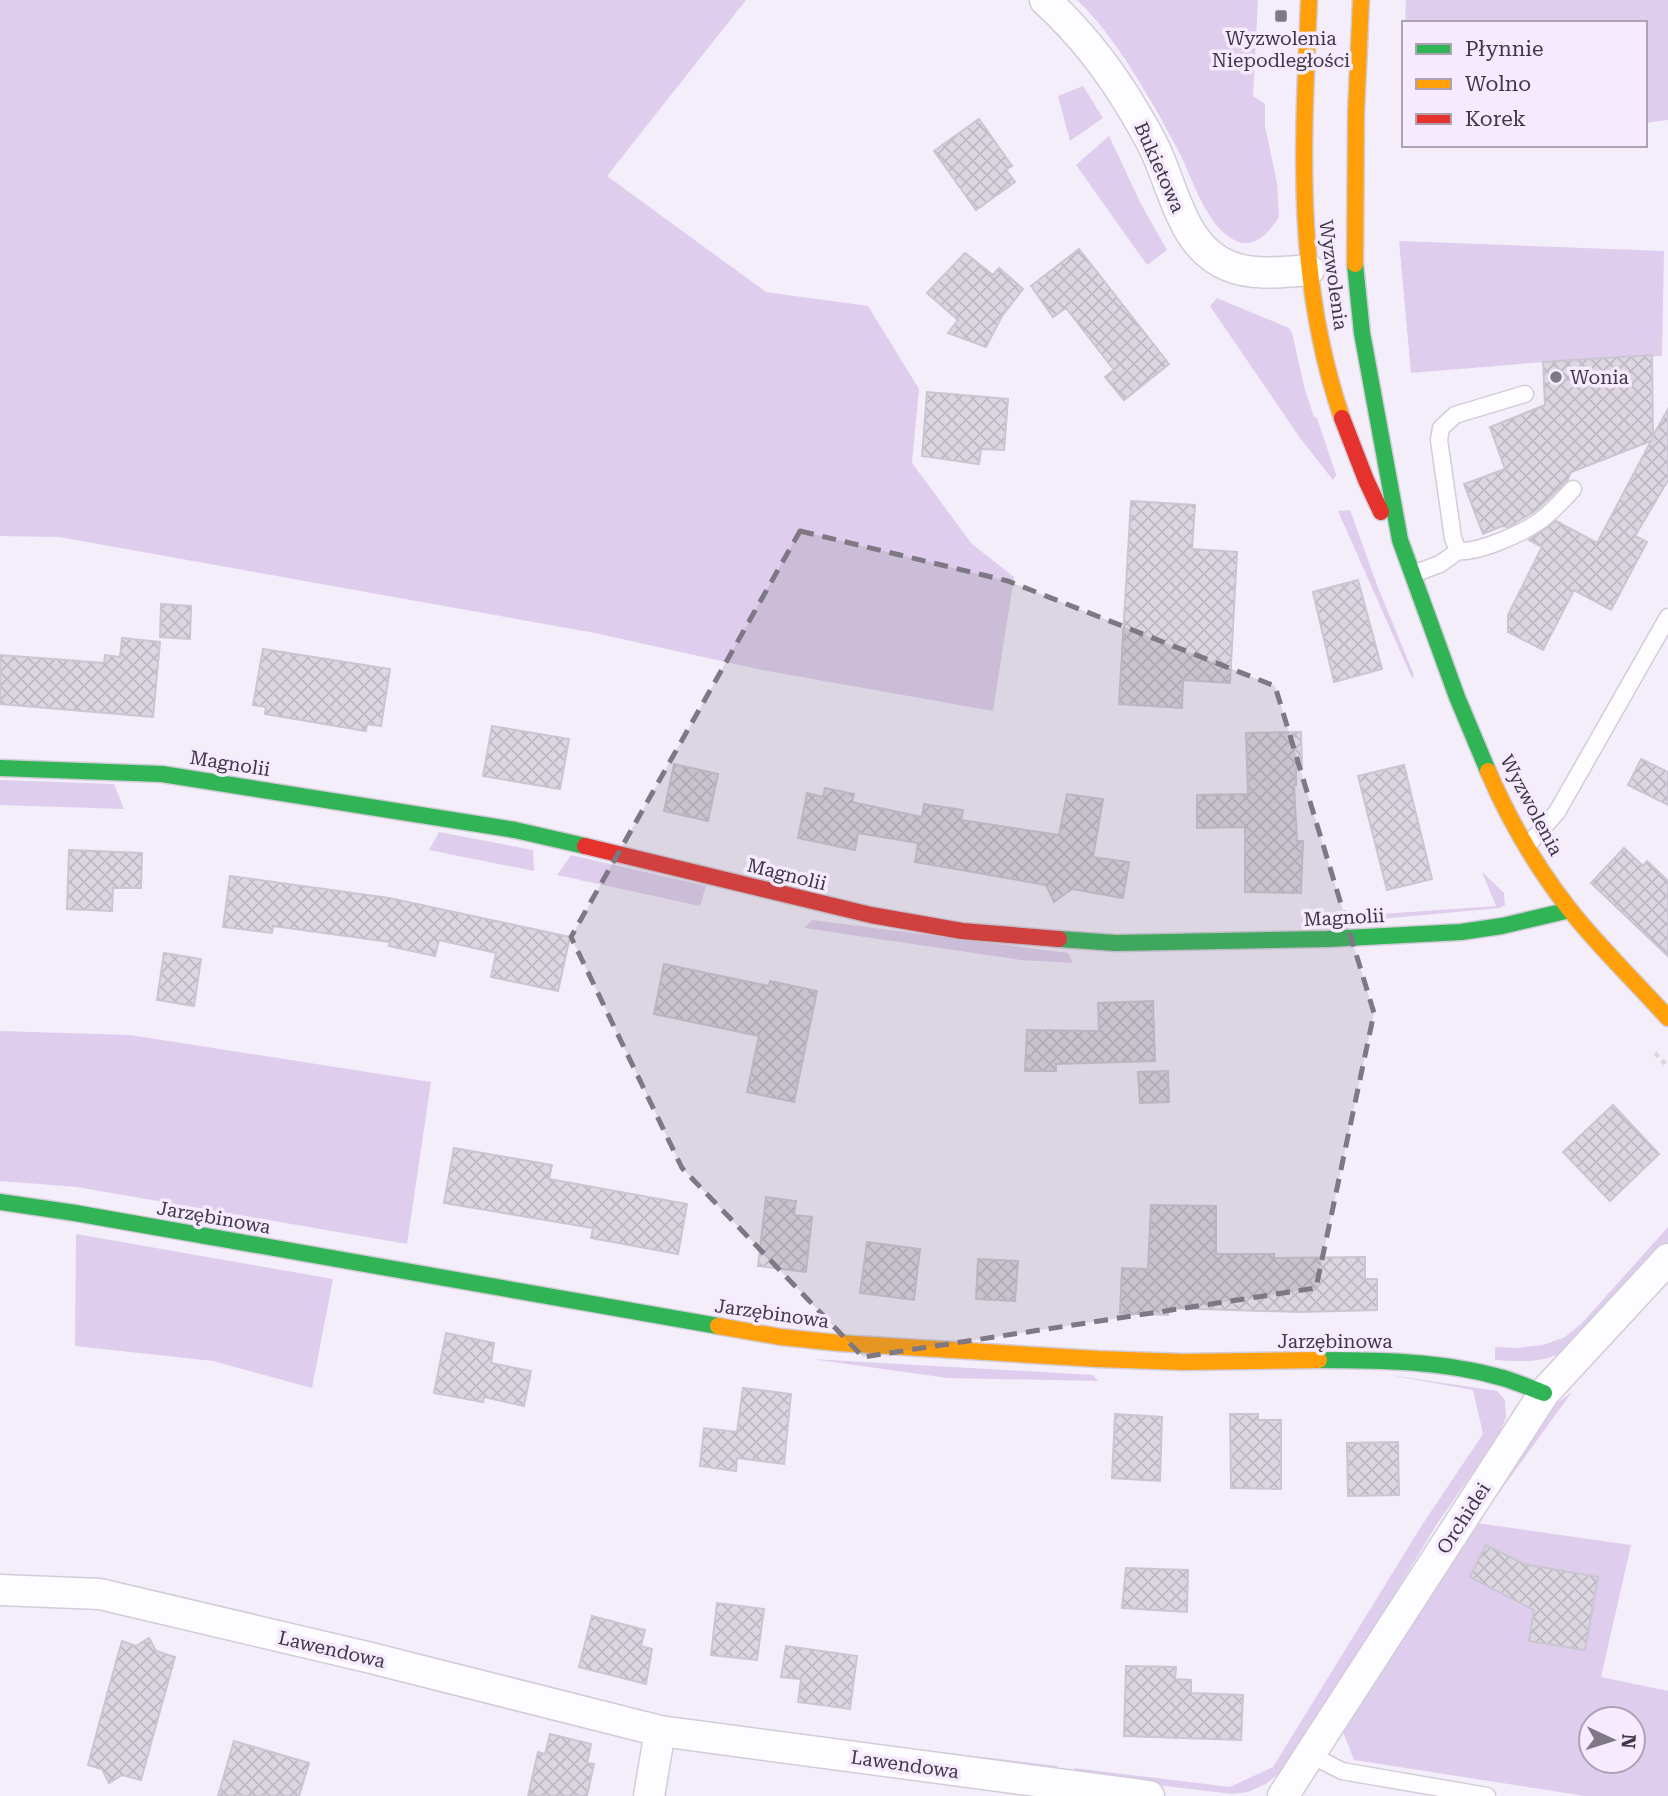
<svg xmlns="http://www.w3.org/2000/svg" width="1668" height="1796" font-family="'Roboto Serif',serif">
	<defs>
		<pattern id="building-cross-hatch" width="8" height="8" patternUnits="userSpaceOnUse" patternTransform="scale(1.75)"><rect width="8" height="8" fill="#dcd6e1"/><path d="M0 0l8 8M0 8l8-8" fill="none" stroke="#beb8c2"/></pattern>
	</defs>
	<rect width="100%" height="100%" fill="#f4eefa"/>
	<path fill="#dfcdee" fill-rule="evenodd" d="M0,0H746L607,176L766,292L868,306L919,389L912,463L972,544L1014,577L993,711L762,670L595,633L59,537L0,536Z
		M1077,0H1258L1253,96L1265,104V126L1277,183L1279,217C1269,232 1256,249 1236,241C1206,227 1193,179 1179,152C1155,106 1115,35 1077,0Z
		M1406,0H1668V120L1645,123V23H1405Z
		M1083,86L1103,118L1070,141L1058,96Z
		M1109,136L1141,204L1167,250L1147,265L1076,165Z
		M1399,241L1664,251L1662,356L1543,362L1411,373Z
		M1217,298L1289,328L1292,333L1305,390L1314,417L1317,418L1336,475L1333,480L1300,438L1210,306Z
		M1350,510L1377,585L1414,675L1412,678L1338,511Z
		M0,780L114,784L124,809L0,805Z
		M439,832L533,850L534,871L429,850Z
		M571,855L706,886L700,906L557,875Z
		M1482,872L1504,893L1505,905L1500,908L1359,921L1353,916L1496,906Z
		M812,920L1068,953L1073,963L1021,960L804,928Z
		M0,1031L130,1035L431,1082L407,1244L77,1187L0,1181Z
		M1668,1227V1242C1644,1269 1584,1344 1554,1356C1537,1363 1513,1361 1495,1360V1347L1516,1348L1543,1345L1565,1337L1582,1323Z
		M76,1234L333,1279L312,1388L213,1361L75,1346Z
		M812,1359L1093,1375L1098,1381L947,1378Z
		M1384,1374L1497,1391L1505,1400L1506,1417L1499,1435L1437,1524L1339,1685L1285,1768L1266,1784L1248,1792L1233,1794L1080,1776L1074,1768L1230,1787L1273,1767L1422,1525L1483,1434L1473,1390Z
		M1572,1392L1477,1523L1631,1545L1601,1677L1668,1691V1796H1585L1354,1760L1342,1729L1425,1594L1435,1591L1453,1562L1451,1552L1548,1410ZM1591,1719H1633V1761H1591Z
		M865,1743L1058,1766L1054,1773L871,1751Z"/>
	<path fill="url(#building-cross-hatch)" stroke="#cbc5d1" stroke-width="2" d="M979,119L1012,166L1006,170L1015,182L976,210L934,151Z
		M1079,249L1169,364L1124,400L1105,377L1114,370L1066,308L1053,317L1031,286Z
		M965,253L993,275L999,268L1023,289L1002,316L986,347L948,333L958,320L927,293Z
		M1652,355L1653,436L1668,409V480L1635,536L1647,542L1611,610L1574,590L1543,650L1508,632V615L1542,547L1529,540L1556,521L1597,543L1651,441L1571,472L1567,481L1535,511L1508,527L1502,526L1483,534L1464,484L1505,469L1490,427L1545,405L1543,362Z
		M927,392L1008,399L1004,450L981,449L979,464L922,456Z
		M1131,501L1195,505L1192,549L1237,552L1230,683L1183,680L1182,708L1119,704Z
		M1358,580L1382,669L1334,682L1313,592Z
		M161,604L191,606L190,639L160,637Z
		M122,638L160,642L153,717L0,704V655L104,663L105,655L120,657Z
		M263,649L390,669L381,726L367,724L366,731L265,714L266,707L253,705Z
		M492,726L569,739L560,789L483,776Z
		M1301,732L1302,768H1296V785H1294L1297,841H1303L1301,893L1245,892V827L1197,828V795L1248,794L1246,733Z
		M1641,759L1668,772V805L1628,785Z
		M674,764L718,774L708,821L664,811Z
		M1404,765L1432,879L1387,890L1358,776Z
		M825,788L854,794L852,802L922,817L924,804L963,810L961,820L1059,835L1067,794L1103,799L1093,857L1129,862L1123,898L1072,889L1054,902L1046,885L915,862L918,843L858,833L855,850L798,838L807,793L823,797Z
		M1624,848L1643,866L1647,861L1668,881V956L1591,883Z
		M69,850L142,853L141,888H113L112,911L67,909Z
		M230,876L389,898L570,937L558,991L491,977L496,953L439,940L435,956L389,946L390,942L273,926L272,933L223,927Z
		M164,953L201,959L194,1006L157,1000Z
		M664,964L769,986L770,981L817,991L794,1102L747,1092L759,1036L654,1014Z
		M1153,1001L1155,1061L1056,1064V1071H1025L1027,1030L1099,1031L1098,1003Z
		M1168,1071L1169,1102L1140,1103L1138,1072Z
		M1613,1105L1659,1154L1610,1201L1563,1152Z
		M454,1148L552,1165L549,1179L687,1204L678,1254L591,1238L593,1228L444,1203Z
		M766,1197L796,1201L794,1215L812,1217L806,1272L758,1266Z
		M1151,1205L1216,1206V1254H1274V1258L1365,1257V1279H1377V1310L1299,1312L1168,1308V1315L1120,1313L1122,1268L1148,1269Z
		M867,1242L920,1249L914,1300L860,1293Z
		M978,1259L1018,1261L1015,1301L976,1299Z
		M446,1333L494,1343L491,1363L531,1371L524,1406L484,1397L483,1402L434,1393Z
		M743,1388L791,1394L784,1464L737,1458L736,1471L700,1466L704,1428L737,1432Z
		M1115,1414L1162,1417L1160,1481L1112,1478Z
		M1230,1414H1258V1420H1281V1489L1231,1488Z
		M1398,1442L1399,1495L1348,1496L1347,1443Z
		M1486,1545L1524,1564L1598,1577L1585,1650L1529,1641L1534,1610L1470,1577Z
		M1126,1568L1188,1570L1187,1612L1122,1608Z
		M717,1603L764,1609L757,1660L711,1655Z
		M592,1616L645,1630L641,1646L652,1649L646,1684L579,1667Z
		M149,1638L156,1651L175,1657L153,1736L141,1780L122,1775L109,1783L102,1769L88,1765L111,1680L122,1641L136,1646Z
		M786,1646L857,1656L850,1709L798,1702L801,1679L781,1677Z
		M1126,1666L1176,1667L1175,1679L1191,1680V1693L1243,1695L1241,1740L1124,1736Z
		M550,1734L591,1744L587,1763L594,1764L587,1796H528L538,1752L545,1754Z
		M234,1741L309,1763L299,1796H218Z"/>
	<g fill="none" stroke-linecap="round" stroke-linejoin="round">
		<g stroke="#d2ccd8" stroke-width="19">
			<path id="lane" d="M1458,551C1479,553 1523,533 1541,520C1553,511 1563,500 1573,489
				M1413,574L1440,564L1458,551L1453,538L1439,440L1441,428L1455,415L1525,394
				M1527,846L1557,812L1668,617
				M1309,1754L1342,1771L1487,1796"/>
		</g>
		<g stroke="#d2ccd8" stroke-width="33">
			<path id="street" d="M1045,0C1080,32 1111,72 1135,113C1143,127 1152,141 1158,156C1175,195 1185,249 1229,266C1253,276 1283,272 1309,270
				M0,1590L100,1594L367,1657L660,1731L1149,1796
				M649,1796L660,1731
				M1283,1796L1544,1393L1668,1259"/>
		</g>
		<g stroke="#d2ccd8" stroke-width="19">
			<path id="fast" d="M1355,264L1362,333L1400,540L1457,697L1488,771
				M0,768L162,774L515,830L585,846
				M1059,939L1116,943L1327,939L1461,932L1502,926L1570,910
				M0,1202L75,1213L718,1326
				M1319,1360C1380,1360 1444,1361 1503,1378C1517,1382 1530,1388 1544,1393"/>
		</g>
		<g stroke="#d2ccd8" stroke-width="19">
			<path id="slow" d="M1309,0C1303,145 1294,278 1342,418
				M1355,264L1356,113L1361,0
				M1488,771C1509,820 1537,868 1570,910C1600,948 1636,982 1668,1018
				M718,1326L781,1337L839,1343L1098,1359L1183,1362L1319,1360"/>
		</g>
		<g stroke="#d2ccd8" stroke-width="19">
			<path id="jam" d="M1342,418L1366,480L1381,512
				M585,846L871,915L962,931L1059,939"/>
		</g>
		<path stroke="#dad7db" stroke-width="4.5" stroke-dasharray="5 5" stroke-linecap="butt" d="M1655,1053L1668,1067"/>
		<use href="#lane" stroke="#fdfcfe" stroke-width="16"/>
		<use href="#street" stroke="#fdfcfe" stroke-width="30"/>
		<use href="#fast" stroke="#30b455" stroke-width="16"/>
		<use href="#slow" stroke="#ff9f0a" stroke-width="16"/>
		<use href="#jam" stroke="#e5322d" stroke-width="16"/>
	</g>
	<path fill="#7e7784" fill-opacity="0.2" stroke="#7e7784" stroke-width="5" stroke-dasharray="14 9" stroke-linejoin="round" d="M800,531L1008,581L1275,686L1374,1013L1316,1288L863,1357L682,1168L571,937Z"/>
	<g fill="#7e7784" stroke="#f5eafe" stroke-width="2.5">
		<rect x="1274" y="9" width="14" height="14" rx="3.5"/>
		<circle cx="1556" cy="377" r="7"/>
	</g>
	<g text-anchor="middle" stroke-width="7" stroke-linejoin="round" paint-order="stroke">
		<g font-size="19" fill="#3e3744" stroke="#f5eafe">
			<text x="1281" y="45">Wyzwolenia<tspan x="1281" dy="22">Niepodległości</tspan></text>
			<text x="1570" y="384" text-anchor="start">Wonia</text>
		</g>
		<g font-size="19" fill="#3e3744" stroke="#f5eafe">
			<text transform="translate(1160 167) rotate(66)" y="7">Bukietowa</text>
			<text transform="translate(1334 275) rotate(82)" y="7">Wyzwolenia</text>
			<text transform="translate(230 763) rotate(9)" y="7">Magnolii</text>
			<text transform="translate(1532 805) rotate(62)" y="7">Wyzwolenia</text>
			<text transform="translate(787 874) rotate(14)" y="7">Magnolii</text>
			<text transform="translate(1344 917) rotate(-3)" y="7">Magnolii</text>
			<text transform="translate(214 1217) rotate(10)" y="7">Jarzębinowa</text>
			<text transform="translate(772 1313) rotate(8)" y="7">Jarzębinowa</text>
			<text x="1335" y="1348">Jarzębinowa</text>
			<text transform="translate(1463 1518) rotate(-57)" y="7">Orchidei</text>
			<text transform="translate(332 1649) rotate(13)" y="7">Lawendowa</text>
			<text transform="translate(905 1764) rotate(8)" y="7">Lawendowa</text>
		</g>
	</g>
	<rect x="1402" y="21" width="245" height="126" fill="#f5eafe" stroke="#aca2b4" stroke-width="2"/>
	<rect x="1416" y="44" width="35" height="10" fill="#30b455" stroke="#aca2b4" stroke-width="2"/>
	<text x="1465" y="56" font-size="21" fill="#3e3744">Płynnie</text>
	<rect x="1416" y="79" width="35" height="10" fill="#ff9f0a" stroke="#aca2b4" stroke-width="2"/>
	<text x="1465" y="91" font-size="21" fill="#3e3744">Wolno</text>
	<rect x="1416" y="114" width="35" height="10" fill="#e5322d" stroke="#aca2b4" stroke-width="2"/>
	<text x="1465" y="126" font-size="21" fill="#3e3744">Korek</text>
	<g transform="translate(1612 1740) rotate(94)"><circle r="33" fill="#f5eafe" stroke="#aca2b4" stroke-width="2"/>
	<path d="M0-5L12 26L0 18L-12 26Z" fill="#7e7784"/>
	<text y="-10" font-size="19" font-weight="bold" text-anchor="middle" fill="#3e3744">N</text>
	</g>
</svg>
